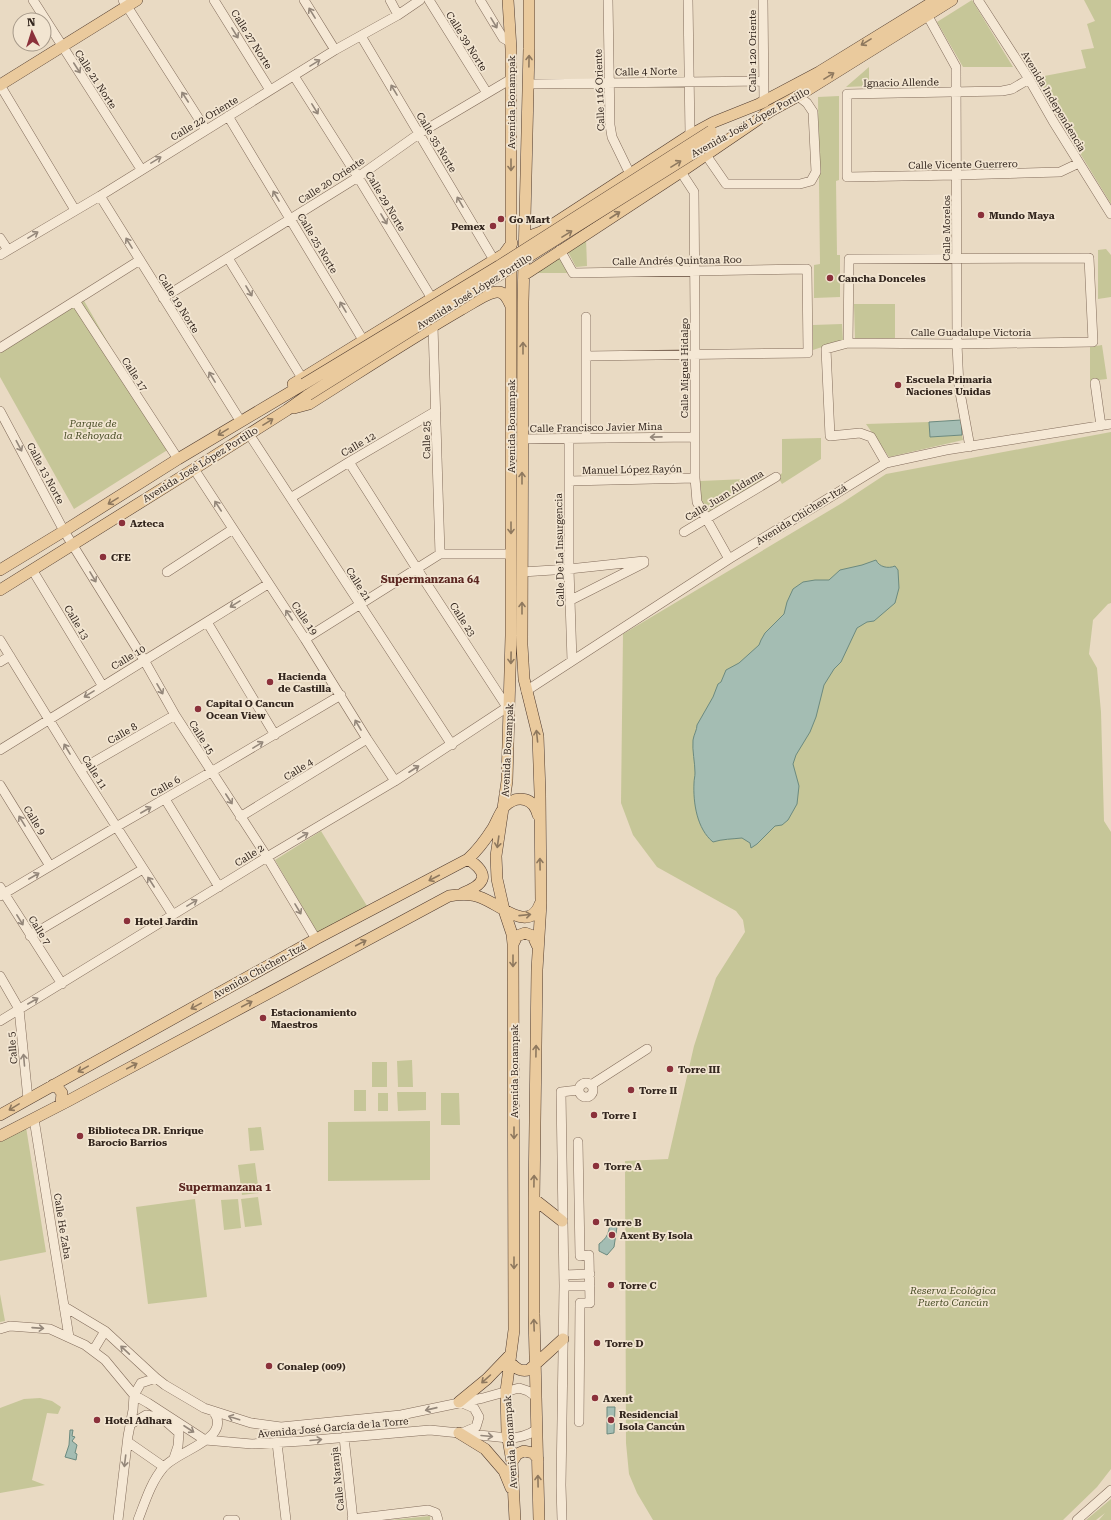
<svg xmlns="http://www.w3.org/2000/svg" width="1111" height="1520" font-family="'Roboto Serif',serif">
	<rect width="100%" height="100%" fill="#e9dac3"/>
	<path fill="#c6c698" d="M972,0L1013,67H963L937,22Z
		M1084,0H1111V204L1034,78L1086,68L1081,50L1094,48L1087,24L1095,21Z
		M869,67V86L846,87Z
		M839,96V180L836,181L837,255H840V297L814,298V265L820,264L818,97Z
		M586,238L587,266L576,267L567,250Z
		M1106,249L1111,255V297L1098,299V250Z
		M559,256L568,273H533Z
		M83,299L169,449L74,509L0,377V351Z
		M854,304H895V338L855,339Z
		M842,324L843,340L813,350V325Z
		M1102,345L1107,379L1090,381V347Z
		M929,422L930,437L962,435L963,440L889,457L866,424Z
		M1111,432V603L1108,604L1093,620L1089,654L1097,668L1101,712L1104,821L1111,832V1469L1097,1487L1063,1520H653L637,1493L629,1474L626,1443L625,1161L668,1159L694,1046L716,978L745,932L743,920L736,911L657,867L633,835L621,803L623,634L842,503L886,474Z
		M821,438V459L782,484L778,477L782,473V439Z
		M771,478L709,514L701,500L700,481Z
		M321,831L367,906L318,934L275,860Z
		M412,1060L413,1087H398L397,1061Z
		M372,1062H387V1087H372Z
		M354,1090H366V1111H354Z
		M397,1092H426V1110L398,1111Z
		M378,1093H388V1111H378Z
		M441,1093H459L460,1125H441Z
		M430,1121V1180L328,1181V1122Z
		M26,1127L46,1252L0,1261V1142Z
		M261,1127L264,1150L250,1151L248,1128Z
		M255,1163L259,1193L242,1195L238,1165Z
		M258,1197L262,1225L245,1227L241,1199Z
		M195,1199L207,1297L148,1304L136,1207Z
		M238,1199L241,1228L224,1230L221,1200Z
		M0,1294L5,1321L0,1322Z
		M40,1398L52,1401L61,1407L58,1414L47,1413L32,1480L45,1485L0,1493V1408L24,1399Z
		M1111,1499V1520H1099L1105,1513L1096,1520H1086Z
		M430,1516V1520H390Z"/>
	<path fill="#a4bdb3" stroke="#6c8a7f" d="M961,420L962,435L930,437L929,422Z
		M876,560C879,567 888,569 895,566L898,570L899,588L895,603L874,621L867,622L857,628L841,662L834,669L824,685L816,717L810,732L796,755L793,764L799,786L797,804L788,820L782,825L775,826L757,844L751,848L750,843L742,838C733,839 722,839 713,842C697,829 693,803 694,783C694,779 695,777 695,773C695,762 692,751 693,740C694,734 697,730 697,725L713,697L718,684L721,682L726,670L739,663L759,645L761,640L765,633L784,614L787,602L793,589L803,582L815,580H829L840,570L862,565Z
		M613,1221L617,1227L614,1247L607,1255L599,1251V1244C612,1234 606,1230 613,1221Z
		M607,1407H615L614,1433L607,1434Z
		M70,1430H73L72,1436L75,1437L72,1441L77,1445L75,1453L77,1454L76,1460L65,1457L69,1445Z"/>
	<g fill="none" stroke-linecap="round" stroke-linejoin="round">
		<g stroke="#826c5b" stroke-width="10">
			<path id="minor" d="M33,0L141,169
				M123,0L206,130
				M214,0L270,90
				M304,0L335,50
				M390,0L398,15
				M429,0L487,93
				M480,0L503,38L510,42
				M608,0L610,125L612,137L630,174
				M688,0L690,135
				M763,0L764,102
				M978,0L1029,79L1053,121L1111,214
				M925,11L956,67L957,344L959,387L970,447
				M361,36L494,260
				M294,76L358,177L431,297
				M1029,79L1012,89L1002,91L847,94V177L957,175L1060,172L1079,163
				M528,84L763,81
				M0,85L75,210
				M228,116L363,340
				M706,155L726,184H800L811,181L816,172L813,112L807,103L798,96
				M681,172L694,192L695,315V478L697,502L729,559
				M100,196L241,422
				M0,238L8,250
				M560,250L573,273L807,269L808,353L586,356
				M0,255L100,196L335,50L398,15L420,0
				M228,258L302,378
				M163,298L358,177L420,133L511,79
				M75,301L178,459
				M433,326L440,554
				M848,343L849,259L1089,258L1093,342L957,344L848,343L826,349L830,436L860,433L871,437L886,463
				M0,348L140,260
				M1095,383L1101,426
				M0,411L64,531L144,660L175,715L267,857L316,939
				M249,434L452,745
				M569,438V569L572,661
				M586,438V317
				M522,439L695,437
				M349,462L417,569L507,707
				M194,469L305,639L367,739L395,781
				M569,481L695,478
				M292,497L349,462L436,411
				M684,532L776,477
				M33,571L102,685
				M167,572L233,529
				M522,572L569,569L644,561V563L571,600
				M207,622L275,735
				M305,639L440,554H511
				M0,640L80,770L173,915
				M0,662L10,656
				M526,691L729,559L886,463L946,450L1111,424
				M0,750L268,584
				M80,770L175,715
				M0,785L50,866
				M165,799L219,887
				M240,817L367,739
				M0,887L62,984
				M0,896L116,827L211,772L341,695
				M30,936L143,869
				M0,976L19,1009L28,1099
				M0,1021L267,857L395,781L509,706
				M579 1090a7 7 0 1 1 14 0a7 7 0 1 1-14 0Z
				M591,1085L647,1049
				M34,1119L69,1337
				M578,1142L580,1256L589,1255L590,1303H580L579,1422
				M564,1275L590,1274
				M564,1286H590
				M65,1307L105,1331L156,1378L165,1385L204,1408L251,1423L281,1427L401,1415L483,1398L519,1388L528,1391L535,1396
				M0,1329L10,1326L50,1329L85,1345L105,1360L134,1395L148,1403L205,1440L252,1444L303,1441L430,1430L508,1438C519,1438 527,1436 536,1430
				M93,1351L105,1331
				M460,1402L474,1408L479,1417L476,1427L462,1433
				M131,1424L146,1415L162,1418L179,1433L178,1446L174,1458
				M344,1437L353,1520
				M128,1442L164,1467
				M277,1443L286,1520
				M352,1519L428,1510L436,1513L438,1520
				M118,1520L128,1436L133,1410L134,1395L141,1383L156,1378
				M138,1520C145,1502 151,1482 163,1468C177,1450 232,1440 214,1412
				M228,1520H235
				M562,1520L561,1485L564,1286L561,1092L578,1090
				M1077,1520L1111,1490"/>
		</g>
		<g stroke="#503b2f" stroke-width="12">
			<path id="major" d="M508,0L511,49V636L507,781L496,856L497,879L504,910L512,934L513,944L514,1330L506,1391L507,1433L512,1462L515,1520
				M529,0V49L523,302L522,645L524,679L538,736L540,793L541,903L537,970L534,1199V1314L539,1520
				M0,85L137,0
				M757,105L819,72L936,0
				M765,114L798,96L952,0
				M525,235L530,236L541,232L690,135L714,122L764,102
				M524,275L681,172L772,110
				M293,384L504,254L512,243
				M294,408L309,404C360,372 410,339 462,309C470,305 488,292 497,292C505,291 508,300 511,306
				M0,570L64,531L178,459L304,384
				M0,590L194,469L287,410L308,395
				M463,893C486,884 490,874 468,859
				M513,944L517,936L525,933L533,936L537,945
				M53,1085L58,1088L62,1093L61,1104
				M0,1115L316,939L468,859C478,850 486,839 493,828C497,821 500,812 505,806C518,794 534,798 538,815
				M0,1136L68,1101L449,896C460,894 471,893 482,898C499,904 529,934 540,904
				M534,1199L562,1221
				M510,1362C516,1369 521,1372 529,1370L563,1339
				M459,1402L487,1379L511,1354
				M459,1433L485,1449L504,1471L511,1488
				M512,1462L517,1454L524,1451L533,1453L538,1459"/>
		</g>
		<use href="#minor" stroke="#f5e8d5" stroke-width="9"/>
		<use href="#major" stroke="#eaca9d" stroke-width="11"/>
		<g stroke="#503b2f" stroke-width="12" stroke-linecap="butt">
			<path id="major-bridge" d="M304,384L499,266L711,131
				M308,395L716,139"/>
		</g>
		<use href="#major-bridge" stroke="#eaca9d" stroke-width="11"/>
	</g>
	<defs><path id="oneway-shaft" d="M-6 0H5M1.5-3L5.5 0L1.5 3" fill="none" stroke-width="1.6" stroke-linecap="round" stroke-linejoin="round"/></defs>
	<g stroke="#94877a">
		<use href="#oneway-shaft" transform="translate(312 13) rotate(-122)"/>
		<use href="#oneway-shaft" transform="translate(494 23) rotate(59)"/>
		<use href="#oneway-shaft" transform="translate(235 33) rotate(58)"/>
		<use href="#oneway-shaft" transform="translate(315 63) rotate(-32)"/>
		<use href="#oneway-shaft" transform="translate(77 68) rotate(57)"/>
		<use href="#oneway-shaft" transform="translate(394 90) rotate(-121)"/>
		<use href="#oneway-shaft" transform="translate(185 97) rotate(-123)"/>
		<use href="#oneway-shaft" transform="translate(315 109) rotate(58)"/>
		<use href="#oneway-shaft" transform="translate(156 160) rotate(-31)"/>
		<use href="#oneway-shaft" transform="translate(276 196) rotate(-121)"/>
		<use href="#oneway-shaft" transform="translate(460 202) rotate(-120)"/>
		<use href="#oneway-shaft" transform="translate(384 219) rotate(59)"/>
		<use href="#oneway-shaft" transform="translate(33 235) rotate(-31)"/>
		<use href="#oneway-shaft" transform="translate(129 243) rotate(-122)"/>
		<use href="#oneway-shaft" transform="translate(249 291) rotate(59)"/>
		<use href="#oneway-shaft" transform="translate(343 307) rotate(-121)"/>
		<use href="#oneway-shaft" transform="translate(212 377) rotate(-122)"/>
		<use href="#oneway-shaft" transform="translate(656 437) rotate(179)"/>
		<use href="#oneway-shaft" transform="translate(19 446) rotate(62)"/>
		<use href="#oneway-shaft" transform="translate(218 506) rotate(-123)"/>
		<use href="#oneway-shaft" transform="translate(93 577) rotate(59)"/>
		<use href="#oneway-shaft" transform="translate(235 604) rotate(148)"/>
		<use href="#oneway-shaft" transform="translate(289 615) rotate(-124)"/>
		<use href="#oneway-shaft" transform="translate(160 689) rotate(60)"/>
		<use href="#oneway-shaft" transform="translate(89 694) rotate(148)"/>
		<use href="#oneway-shaft" transform="translate(358 725) rotate(-121)"/>
		<use href="#oneway-shaft" transform="translate(258 745) rotate(-31)"/>
		<use href="#oneway-shaft" transform="translate(67 749) rotate(-121)"/>
		<use href="#oneway-shaft" transform="translate(414 769) rotate(-33)"/>
		<use href="#oneway-shaft" transform="translate(229 799) rotate(57)"/>
		<use href="#oneway-shaft" transform="translate(146 810) rotate(-30)"/>
		<use href="#oneway-shaft" transform="translate(22 821) rotate(-122)"/>
		<use href="#oneway-shaft" transform="translate(303 836) rotate(-31)"/>
		<use href="#oneway-shaft" transform="translate(34 876) rotate(-30)"/>
		<use href="#oneway-shaft" transform="translate(151 882) rotate(-123)"/>
		<use href="#oneway-shaft" transform="translate(192 903) rotate(-31)"/>
		<use href="#oneway-shaft" transform="translate(298 909) rotate(59)"/>
		<use href="#oneway-shaft" transform="translate(20 920) rotate(58)"/>
		<use href="#oneway-shaft" transform="translate(33 1001) rotate(-30)"/>
		<use href="#oneway-shaft" transform="translate(24 1060) rotate(-95)"/>
		<use href="#oneway-shaft" transform="translate(38 1328) rotate(4)"/>
		<use href="#oneway-shaft" transform="translate(125 1350) rotate(-137)"/>
		<use href="#oneway-shaft" transform="translate(431 1409) rotate(167)"/>
		<use href="#oneway-shaft" transform="translate(234 1418) rotate(-162)"/>
		<use href="#oneway-shaft" transform="translate(189 1429) rotate(33)"/>
		<use href="#oneway-shaft" transform="translate(487 1436) rotate(5)"/>
		<use href="#oneway-shaft" transform="translate(316 1440) rotate(-5)"/>
		<use href="#oneway-shaft" transform="translate(125 1461) rotate(97)"/>
	</g>
	<g stroke="#8e785e">
		<use href="#oneway-shaft" transform="translate(866 42) rotate(148)"/>
		<use href="#oneway-shaft" transform="translate(529 61) rotate(-89)"/>
		<use href="#oneway-shaft" transform="translate(829 76) rotate(-32)"/>
		<use href="#oneway-shaft" transform="translate(676 164) rotate(-32)"/>
		<use href="#oneway-shaft" transform="translate(511 165) rotate(90)"/>
		<use href="#oneway-shaft" transform="translate(615 215) rotate(-33)"/>
		<use href="#oneway-shaft" transform="translate(567 234) rotate(-32)"/>
		<use href="#oneway-shaft" transform="translate(523 348) rotate(-90)"/>
		<use href="#oneway-shaft" transform="translate(268 422) rotate(-32)"/>
		<use href="#oneway-shaft" transform="translate(223 432) rotate(149)"/>
		<use href="#oneway-shaft" transform="translate(522 478) rotate(-90)"/>
		<use href="#oneway-shaft" transform="translate(113 501) rotate(148)"/>
		<use href="#oneway-shaft" transform="translate(511 528) rotate(90)"/>
		<use href="#oneway-shaft" transform="translate(522 608) rotate(-90)"/>
		<use href="#oneway-shaft" transform="translate(511 658) rotate(91)"/>
		<use href="#oneway-shaft" transform="translate(537 736) rotate(-96)"/>
		<use href="#oneway-shaft" transform="translate(498 842) rotate(98)"/>
		<use href="#oneway-shaft" transform="translate(540 864) rotate(-91)"/>
		<use href="#oneway-shaft" transform="translate(434 878) rotate(153)"/>
		<use href="#oneway-shaft" transform="translate(525 915) rotate(-6)"/>
		<use href="#oneway-shaft" transform="translate(361 943) rotate(-28)"/>
		<use href="#oneway-shaft" transform="translate(513 961) rotate(90)"/>
		<use href="#oneway-shaft" transform="translate(247 1004) rotate(-28)"/>
		<use href="#oneway-shaft" transform="translate(196 1006) rotate(151)"/>
		<use href="#oneway-shaft" transform="translate(536 1051) rotate(-89)"/>
		<use href="#oneway-shaft" transform="translate(132 1066) rotate(-28)"/>
		<use href="#oneway-shaft" transform="translate(83 1069) rotate(151)"/>
		<use href="#oneway-shaft" transform="translate(14 1107) rotate(149)"/>
		<use href="#oneway-shaft" transform="translate(514 1133) rotate(90)"/>
		<use href="#oneway-shaft" transform="translate(534 1181) rotate(-89)"/>
		<use href="#oneway-shaft" transform="translate(514 1263) rotate(90)"/>
		<use href="#oneway-shaft" transform="translate(534 1325) rotate(-92)"/>
		<use href="#oneway-shaft" transform="translate(486 1379) rotate(138)"/>
		<use href="#oneway-shaft" transform="translate(538 1481) rotate(-91)"/>
	</g>
	<g fill="#8b313b" stroke="#f2e5d1" stroke-width="1.5">
		<circle cx="981" cy="215" r="4"/>
		<circle cx="501" cy="219" r="4"/>
		<circle cx="493" cy="226" r="4"/>
		<circle cx="830" cy="278" r="4"/>
		<circle cx="898" cy="385" r="4"/>
		<circle cx="122" cy="523" r="4"/>
		<circle cx="103" cy="557" r="4"/>
		<circle cx="270" cy="682" r="4"/>
		<circle cx="198" cy="709" r="4"/>
		<circle cx="127" cy="921" r="4"/>
		<circle cx="263" cy="1018" r="4"/>
		<circle cx="670" cy="1069" r="4"/>
		<circle cx="631" cy="1090" r="4"/>
		<circle cx="594" cy="1115" r="4"/>
		<circle cx="80" cy="1136" r="4"/>
		<circle cx="596" cy="1166" r="4"/>
		<circle cx="596" cy="1222" r="4"/>
		<circle cx="612" cy="1235" r="4"/>
		<circle cx="611" cy="1285" r="4"/>
		<circle cx="597" cy="1343" r="4"/>
		<circle cx="269" cy="1366" r="4"/>
		<circle cx="595" cy="1398" r="4"/>
		<circle cx="97" cy="1420" r="4"/>
		<circle cx="611" cy="1420" r="4"/>
	</g>
	<g text-anchor="middle" stroke-width="3.5" stroke-linejoin="round" paint-order="stroke">
		<g font-size="10" fill="#33261e" stroke="#f2e5d1">
			<text transform="translate(252 39) rotate(58)" y="4">Calle 27 Norte</text>
			<text transform="translate(467 41) rotate(58)" y="4">Calle 39 Norte</text>
			<text transform="translate(752 51) rotate(-90)" y="4">Calle 120 Oriente</text>
			<text transform="translate(646 71) rotate(-1)" y="4">Calle 4 Norte</text>
			<text transform="translate(96 79) rotate(57)" y="4">Calle 21 Norte</text>
			<text transform="translate(901 82) rotate(-1)" y="4">Ignacio Allende</text>
			<text transform="translate(599 90) rotate(-92)" y="4">Calle 116 Oriente</text>
			<text transform="translate(1054 101) rotate(59)" y="4">Avenida Independencia</text>
			<text transform="translate(511 102) rotate(-90)" y="4">Avenida Bonampak</text>
			<text transform="translate(204 118) rotate(-31)" y="4">Calle 22 Oriente</text>
			<text transform="translate(750 122) rotate(-29)" y="4">Avenida José López Portillo</text>
			<text transform="translate(437 142) rotate(59)" y="4">Calle 35 Norte</text>
			<text transform="translate(963 164) rotate(-1)" y="4">Calle Vicente Guerrero</text>
			<text transform="translate(331 180) rotate(-33)" y="4">Calle 20 Oriente</text>
			<text transform="translate(386 201) rotate(59)" y="4">Calle 29 Norte</text>
			<text transform="translate(946 228) rotate(-90)" y="4">Calle Morelos</text>
			<text transform="translate(318 243) rotate(59)" y="4">Calle 25 Norte</text>
			<text transform="translate(677 260) rotate(-1)" y="4">Calle Andrés Quintana Roo</text>
			<text transform="translate(474 291) rotate(-32)" y="4">Avenida José López Portillo</text>
			<text transform="translate(179 303) rotate(58)" y="4">Calle 19 Norte</text>
			<text x="971" y="336">Calle Guadalupe Victoria</text>
			<text transform="translate(684 368) rotate(-90)" y="4">Calle Miguel Hidalgo</text>
			<text transform="translate(135 374) rotate(57)" y="4">Calle 17</text>
			<text transform="translate(511 426) rotate(-90)" y="4">Avenida Bonampak</text>
			<text transform="translate(596 427) rotate(-1)" y="4">Calle Francisco Javier Mina</text>
			<text transform="translate(426 440) rotate(-91)" y="4">Calle 25</text>
			<text transform="translate(358 444) rotate(-30)" y="4">Calle 12</text>
			<text transform="translate(200 464) rotate(-32)" y="4">Avenida José López Portillo</text>
			<text transform="translate(632 469) rotate(-1)" y="4">Manuel López Rayón</text>
			<text transform="translate(46 473) rotate(62)" y="4">Calle 13 Norte</text>
			<text transform="translate(724 495) rotate(-31)" y="4">Calle Juan Aldama</text>
			<text transform="translate(801 514) rotate(-32)" y="4">Avenida Chichen-Itzá</text>
			<text transform="translate(559 550) rotate(-91)" y="4">Calle De La Insurgencia</text>
			<text transform="translate(359 584) rotate(58)" y="4">Calle 21</text>
			<text transform="translate(305 618) rotate(56)" y="4">Calle 19</text>
			<text transform="translate(463 619) rotate(57)" y="4">Calle 23</text>
			<text transform="translate(77 622) rotate(59)" y="4">Calle 13</text>
			<text transform="translate(128 657) rotate(-31)" y="4">Calle 10</text>
			<text transform="translate(122 733) rotate(-30)" y="4">Calle 8</text>
			<text transform="translate(202 737) rotate(58)" y="4">Calle 15</text>
			<text transform="translate(507 750) rotate(-87)" y="4">Avenida Bonampak</text>
			<text transform="translate(298 769) rotate(-32)" y="4">Calle 4</text>
			<text transform="translate(95 772) rotate(58)" y="4">Calle 11</text>
			<text transform="translate(165 786) rotate(-30)" y="4">Calle 6</text>
			<text transform="translate(35 820) rotate(58)" y="4">Calle 9</text>
			<text transform="translate(249 855) rotate(-32)" y="4">Calle 2</text>
			<text transform="translate(40 930) rotate(58)" y="4">Calle 7</text>
			<text transform="translate(259 970) rotate(-29)" y="4">Avenida Chichen-Itzá</text>
			<text transform="translate(12 1048) rotate(-95)" y="4">Calle 5</text>
			<text transform="translate(514 1071) rotate(-90)" y="4">Avenida Bonampak</text>
			<text transform="translate(63 1226) rotate(81)" y="4">Calle He Zaba</text>
			<text transform="translate(333 1427) rotate(-5)" y="4">Avenida José García de la Torre</text>
			<text transform="translate(510 1442) rotate(-94)" y="4">Avenida Bonampak</text>
			<text transform="translate(337 1479) rotate(-96)" y="4">Calle Naranja</text>
		</g>
		<g font-size="10" font-weight="bold" fill="#33261e" stroke="#f2e5d1" text-anchor="start">
			<text x="989" y="219">Mundo Maya</text>
			<text x="509" y="223">Go Mart</text>
			<text x="485" y="230" text-anchor="end">Pemex</text>
			<text x="838" y="282">Cancha Donceles</text>
			<text x="906" y="383">Escuela Primaria<tspan x="906" dy="12">Naciones Unidas</tspan></text>
			<text x="130" y="527">Azteca</text>
			<text x="111" y="561">CFE</text>
			<text x="278" y="680">Hacienda<tspan x="278" dy="12">de Castilla</tspan></text>
			<text x="206" y="707">Capital O Cancun<tspan x="206" dy="12">Ocean View</tspan></text>
			<text x="135" y="925">Hotel Jardin</text>
			<text x="271" y="1016">Estacionamiento<tspan x="271" dy="12">Maestros</tspan></text>
			<text x="678" y="1073">Torre III</text>
			<text x="639" y="1094">Torre II</text>
			<text x="602" y="1119">Torre I</text>
			<text x="88" y="1134">Biblioteca DR. Enrique<tspan x="88" dy="12">Barocio Barrios</tspan></text>
			<text x="604" y="1170">Torre A</text>
			<text x="604" y="1226">Torre B</text>
			<text x="620" y="1239">Axent By Isola</text>
			<text x="619" y="1289">Torre C</text>
			<text x="605" y="1347">Torre D</text>
			<text x="277" y="1370">Conalep (009)</text>
			<text x="603" y="1402">Axent</text>
			<text x="619" y="1418">Residencial<tspan x="619" dy="12">Isola Cancún</tspan></text>
			<text x="105" y="1424">Hotel Adhara</text>
		</g>
		<g font-size="10" font-style="italic" fill="#484d26" stroke="#f2e5d1">
			<text x="93" y="427">Parque de<tspan x="93" dy="12">la Rehoyada</tspan></text>
			<text x="953" y="1294">Reserva Ecológica<tspan x="953" dy="12">Puerto Cancún</tspan></text>
		</g>
		<g font-size="11" font-weight="bold" fill="#5c2721" stroke="#f2e5d1">
			<text x="430" y="583">Supermanzana 64</text>
			<text x="225" y="1191">Supermanzana 1</text>
		</g>
	</g>
	<g transform="translate(32 32) rotate(356)"><circle r="19" fill="#f2e5d1" stroke="#a69989"/>
	<path d="M0-3L7 15L0 10L-7 15Z" fill="#8b313b"/>
	<text y="-6" font-size="11" font-weight="bold" text-anchor="middle" fill="#33261e">N</text>
	</g>
</svg>
